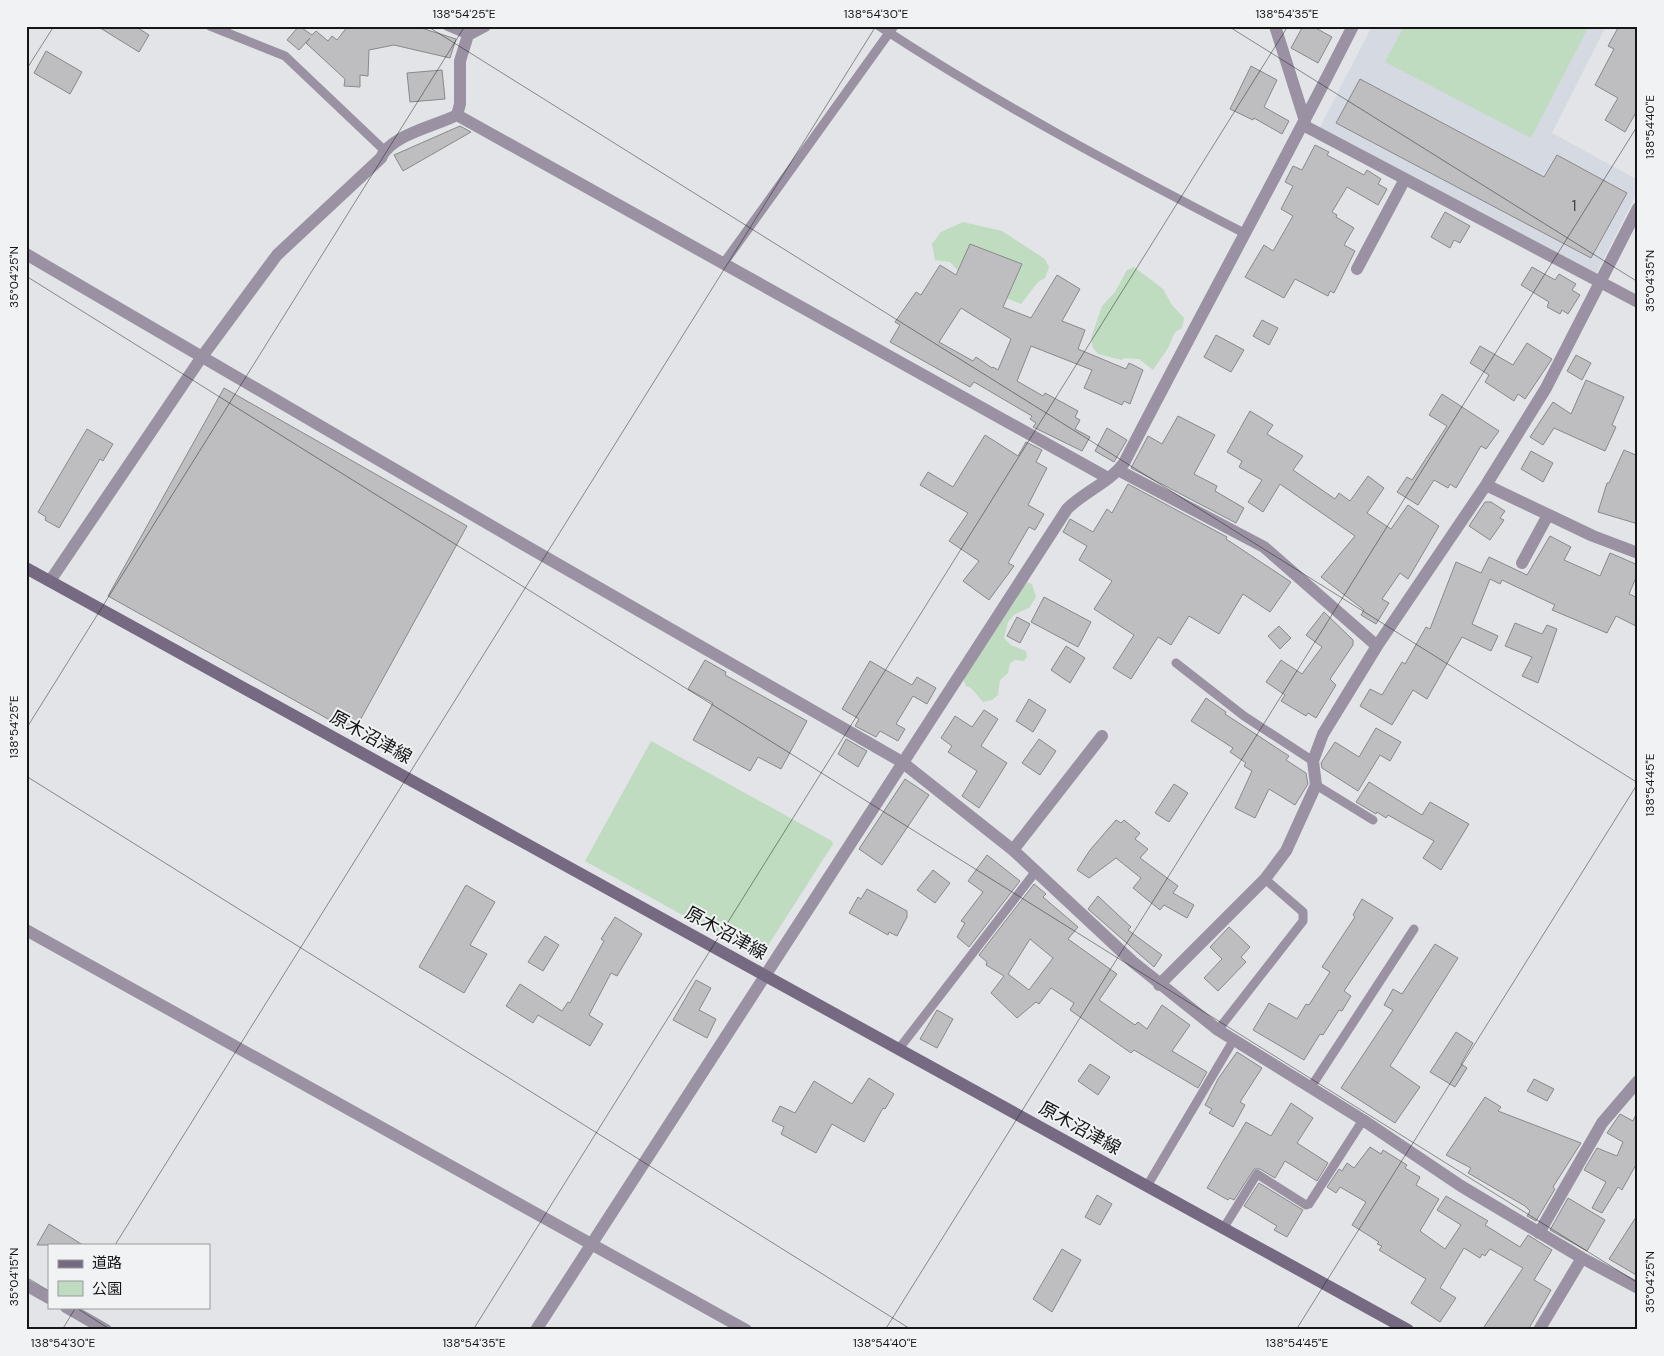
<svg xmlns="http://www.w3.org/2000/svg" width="1664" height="1356" font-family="'DM Sans','Noto Sans JP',sans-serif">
	<rect width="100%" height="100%" fill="#e3e4e7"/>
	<path fill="#d5d9e2" d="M1372,26H1606L1552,133L1638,180V191L1596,274L1319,129Z"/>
	<path fill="#bfdcc0" d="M1404,26H1589L1531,138L1385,62Z
		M963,222L1002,231L1045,259L1049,267L1045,278L1038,282L1021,304L984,289L961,274L950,262L935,260L932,244L941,232Z
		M1134,267L1163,289L1172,305L1184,318L1182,328L1175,332L1168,348L1153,370L1139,359L1124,358L1122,360L1098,354L1093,348L1091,338L1102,306L1115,292L1127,270Z
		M1026,582L1032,584L1036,597L1029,608L1015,614L1008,622L1004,638L1011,645L1026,651L1027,657L1024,661L1015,660L1010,663L1008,673L1000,680L998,695L992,700L983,702L971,688L966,686L963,679Z
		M651,741L832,841L833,844L760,958L585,861Z"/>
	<path fill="#bebec1" stroke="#88898b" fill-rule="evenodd" d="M97,26H135L149,35L139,52Z
		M299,26L312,35L316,31L328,41L332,36L337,40L348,26H415L456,39L450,58L394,45L369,50L368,76L360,75V87L344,86L345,79L306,43L310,38L299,50L287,40Z
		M1303,26H1312L1332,37L1318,63L1291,48Z
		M1619,26H1638V109L1625,132L1605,120L1618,98L1595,85L1614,49L1608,46Z
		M46,51L82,72L70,94L34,73Z
		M1251,66L1277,80L1264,107L1289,121L1282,134L1254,118L1253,120L1230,109Z
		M442,70L445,99L410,102L407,73Z
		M1360,79L1544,177L1557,155L1627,193L1591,258L1336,123Z
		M460,126L471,132L403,171L394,155Z
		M1315,145L1329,152L1327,155L1364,175L1367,170L1381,179L1378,184L1387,189L1378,205L1347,187L1332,212L1337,215L1336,217L1354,228L1344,245L1355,251L1334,293L1330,291L1328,296L1295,279L1284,298L1245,277L1264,245L1273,251L1293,216L1281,209L1293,186L1285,182L1293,166L1302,170Z
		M1445,212L1470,226L1460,243L1454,240L1450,248L1431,237Z
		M970,244L1022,264L1003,307L1031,318L1057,275L1080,289L1062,321L1085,330L1078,349L1126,369L1129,363L1143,370L1130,404L1124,401L1122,405L1084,388L1092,370L1031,346L1017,381L1043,396L1045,393L1078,411L1075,417L1080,420L1075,429L1090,437L1082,451L1033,427L1036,423L1030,419L1032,416L974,382L970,387L890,342L900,325L895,322L916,292L921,295L940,265L956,275ZM961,308L1011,339L998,370L993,367L992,368L976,357L973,361L939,342Z
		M1532,267L1555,280L1559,274L1576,284L1572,290L1580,295L1568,314L1562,310L1560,314L1547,307L1549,302L1521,285Z
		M1262,320L1278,328L1269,345L1253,336Z
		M1216,335L1244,350L1231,372L1204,357Z
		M1527,343L1552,359L1525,399L1518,394L1514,401L1485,382L1489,375L1470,363L1480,346L1513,365Z
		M1576,355L1591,363L1582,380L1567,371Z
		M1586,380L1624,397L1612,425L1616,427L1605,451L1554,428L1543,445L1530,437L1553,402L1571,414Z
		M224,388L467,526L353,733L108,596Z
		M1442,394L1499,431L1486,449L1481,446L1456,488L1450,484L1448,488L1434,480L1418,505L1397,492L1407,477L1412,480L1447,426L1429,415Z
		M1250,411L1273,425L1267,434L1303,456L1293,470L1335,499L1339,493L1350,501L1368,476L1384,488L1367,513L1391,529L1408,505L1439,526L1408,579L1400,573L1382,599L1389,603L1376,624L1361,615L1364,610L1321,577L1355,536L1280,484L1263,512L1248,502L1262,480L1239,467L1242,461L1227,452Z
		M1178,416L1215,435L1194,474L1217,486L1215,491L1244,508L1236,523L1131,468L1148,436L1162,444Z
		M1107,428L1127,440L1114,462L1095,451Z
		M87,429L113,444L103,461L100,459L59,528L45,520L46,517L38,512Z
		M985,435L1018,456L1026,442L1042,450L1036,462L1047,468L1028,505L1044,514L1035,530L1029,527L1008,563L1014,566L989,600L963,581L979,561L949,541L968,513L920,485L928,472L953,487Z
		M1624,450L1638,456V524L1598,512L1607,483H1609Z
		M1531,451L1553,463L1543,482L1521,469Z
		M1128,484L1227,537L1226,539L1291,582L1270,612L1243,594L1219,634L1189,616L1171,645L1158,637L1131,679L1113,668L1134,635L1094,609L1112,581L1079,560L1087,546L1063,532L1070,519L1093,532L1107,509L1112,513Z
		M1485,502H1491L1505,511L1500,518L1504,520L1490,540L1469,526Z
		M1550,536L1571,547L1564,560L1600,576L1610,553L1638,565V573L1629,594L1638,598V627L1616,616L1607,633L1552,610L1555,605L1502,580L1500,584L1490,579L1472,624L1498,636L1491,651L1462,637L1427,699L1413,690L1392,725L1360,706L1370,689L1382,695L1402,662L1405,664L1426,627L1430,629L1456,562L1481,573L1489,557L1527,575Z
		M1044,597L1091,622L1078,647L1031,622Z
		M1324,612L1353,640V645L1330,679L1336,685L1316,718L1308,713L1306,716L1281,701L1285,695L1266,682L1281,660L1302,674L1322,647L1306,635Z
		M1017,617L1030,624L1020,643L1007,636Z
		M1515,623L1542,634L1547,625L1557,629L1538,683L1522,676L1532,657L1505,646Z
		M1279,626L1291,638L1280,649L1268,636Z
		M1066,646L1085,658L1070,683L1051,670Z
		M705,660L726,672L725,675L807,721L781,769L758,757L750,771L693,740L713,703L688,689Z
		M870,661L912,685L917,677L936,688L927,704L913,696L896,724L905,729L898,741L880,731L876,737L855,726L859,719L842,709Z
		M1206,698L1226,712L1225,714L1289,756L1286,760L1306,773L1308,784L1295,805L1269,789L1255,818L1235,808L1252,771L1244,766L1246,763L1230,752L1233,748L1191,721Z
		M1029,699L1046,710L1033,732L1016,721Z
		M984,710L998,719L981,746L1007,763L979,808L962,796L977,771L948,752L952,746L941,738L955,716L972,727Z
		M1376,728L1401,742L1390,761L1380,755L1358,791L1322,768L1321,763L1335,742L1359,757Z
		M846,739L867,751L858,767L838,754Z
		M1039,739L1056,751L1040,775L1022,763Z
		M905,779L929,795L882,865L859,849Z
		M1369,782L1422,815L1430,802L1469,824L1441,870L1423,858L1434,841L1388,815L1386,818L1377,812L1376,814L1356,802Z
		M1174,784L1188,793L1169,822L1155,813Z
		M1116,820L1121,823L1124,820L1140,833L1135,839L1148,849L1140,858L1178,886L1173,893L1194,905L1187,918L1164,905L1160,910L1133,888L1141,878L1116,858L1089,878L1077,870L1090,850Z
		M987,855L1020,881L969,947L957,937L965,923L961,921L983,892L968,881Z
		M933,870L950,883L935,903L917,890Z
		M1034,884L1046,894L1043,897L1078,927L1068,939L1117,974L1099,1000L1135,1025L1138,1022L1147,1029L1162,1005L1190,1025L1172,1051L1207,1072L1198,1088L1134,1050L1131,1053L1070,1010L1074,1003L1051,988L1039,1004L1036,1002L1017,1018L991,993L1004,976L986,965L987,962L979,955ZM1030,939L1053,958L1029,990L1008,974Z
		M466,885L495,902L470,945L487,954L464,993L419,967Z
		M867,889L907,911V917L897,936L889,932L888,935L849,913L858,897L861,899Z
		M1098,896L1131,927L1128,930L1162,955L1154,967L1088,909Z
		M1362,899L1393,918L1344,991L1351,996L1342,1011L1339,1010L1323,1035L1320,1034L1304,1060L1253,1030L1269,1003L1297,1019L1306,1004L1309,1005L1330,972L1322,967L1355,917L1353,915Z
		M615,917L642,934L617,976L611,973L589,1015L603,1024L590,1046L538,1015L533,1023L506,1006L520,984L562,1011L568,1002L570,1003L604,941L601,939Z
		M1229,927L1250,947L1241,957L1246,962L1218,991L1204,978L1222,959L1210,947Z
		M545,936L559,945L543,971L528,962Z
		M1435,944L1458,958L1390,1066L1420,1087L1395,1123L1341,1088L1393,1010L1384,1005L1393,989L1402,994Z
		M696,980L711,988L699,1010L716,1019L707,1038L673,1020Z
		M937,1010L953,1019L937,1048L920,1039Z
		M1456,1032L1473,1043L1461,1064L1467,1068L1455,1087L1430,1072Z
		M1237,1052L1262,1068L1240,1102L1245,1105L1233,1127L1209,1113L1212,1109L1205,1105L1218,1079Z
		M1090,1064L1110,1077L1098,1095L1078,1081Z
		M869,1078L894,1094L885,1109L883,1108L864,1142L832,1124L816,1153L781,1134L784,1127L772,1121L780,1106L795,1113L814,1081L852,1104Z
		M1534,1079L1554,1089L1547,1101L1527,1091Z
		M1485,1097L1501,1107L1498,1111L1581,1143L1553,1187L1555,1189L1536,1221L1527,1216L1530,1211L1525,1206L1468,1173L1471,1168L1446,1155Z
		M1291,1103L1313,1118L1297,1143L1328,1163L1317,1181L1285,1161L1275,1178L1260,1169H1254L1234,1200L1230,1198L1228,1200L1207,1188L1246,1122L1271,1136Z
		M1638,1110V1161L1622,1190L1618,1187L1602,1213L1592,1208L1606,1182L1584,1170L1597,1148L1617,1156L1623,1142L1607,1133L1620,1114L1633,1121Z
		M1370,1147L1381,1154L1383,1150L1407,1165L1405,1168L1420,1177L1416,1185L1439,1199L1420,1231L1445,1249L1461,1225L1437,1210L1446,1196L1488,1221L1485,1225L1520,1247L1528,1235L1552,1250L1534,1280L1551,1290L1528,1330H1482L1523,1268L1490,1249L1485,1256L1482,1254L1480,1258L1464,1248L1440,1288L1456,1298L1440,1322L1411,1303L1426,1279L1379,1250L1382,1246L1377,1244L1379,1242L1352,1225L1366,1202L1340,1187L1336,1193L1327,1187L1339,1169L1342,1171L1347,1163L1354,1168Z
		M1259,1183L1303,1210L1287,1237L1274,1230L1277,1226L1244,1206Z
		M1097,1195L1112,1204L1100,1225L1085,1217Z
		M1568,1198L1605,1220L1587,1251L1550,1230Z
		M1638,1214V1276L1609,1259Z
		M49,1224L83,1245H37Z
		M1062,1249L1081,1260L1052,1312L1033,1299Z"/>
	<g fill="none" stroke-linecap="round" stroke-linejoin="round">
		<path stroke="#9a91a3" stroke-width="9" d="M210,26L285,56L384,150
			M447,26L468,35
			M879,26C996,103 1120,169 1244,233
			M723,264L894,26
			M1176,663L1244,716L1313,761
			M1316,785L1373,820
			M1218,1030L1303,921V912L1265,879
			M898,1050L1036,871
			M1311,1087L1414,929
			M1147,1186L1233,1041
			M1223,1229L1257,1174L1306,1205L1309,1204L1363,1120"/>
		<path stroke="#9a91a3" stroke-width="12" d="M1275,26L1305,121
			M224,30L226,26
			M457,115L1108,478
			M1303,125L1638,302
			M26,254L514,539L902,762L1013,850L1133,962L1218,1030L1363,1120L1461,1186L1582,1258L1638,1288
			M1357,269L1405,179
			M1118,470L1264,547L1377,646
			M1486,485L1593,536L1638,553
			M1522,563L1548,515
			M50,581L201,358L277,255L381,158C390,135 436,126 457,115L460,104V61L468,35L485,26
			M1013,850L1102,736
			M26,930L746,1330
			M1159,985L1265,879L1286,851L1316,785L1313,761L1323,734L1377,646L1486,485L1546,388L1638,208
			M1539,1233L1602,1123L1638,1081
			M26,1285L49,1298
			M66,1307L106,1330
			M536,1330C715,1058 888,781 1067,509C1084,492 1110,482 1124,463C1199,317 1279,173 1353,26
			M1539,1330L1582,1258"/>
		<path stroke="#766a83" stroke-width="12" d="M26,568L1408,1330"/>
	</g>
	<path fill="none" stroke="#151616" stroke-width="1" stroke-opacity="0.45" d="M427,26L1638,783M1228,26L1638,282M26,70L54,26M26,276L1638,1283M26,729L465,26M26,776L912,1330M115,1245L876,26M26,1277L49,1291M75,1307L111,1330M62,1330L76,1307M473,1330L1288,26M885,1330L1638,125M1296,1330L1638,783"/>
	<g text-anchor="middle" stroke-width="4" stroke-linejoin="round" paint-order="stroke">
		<g font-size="15" fill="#3f4041">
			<text x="1574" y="211">1</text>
		</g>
		<g font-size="18" fill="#151616" stroke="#f1f2f4">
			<text transform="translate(371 737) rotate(29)" y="6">原木沼津線</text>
			<text transform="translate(726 933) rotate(29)" y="6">原木沼津線</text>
			<text transform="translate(1080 1128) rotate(29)" y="6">原木沼津線</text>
		</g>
	</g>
	<rect width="1664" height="1356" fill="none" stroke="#f1f2f4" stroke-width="55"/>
	<rect x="48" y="1244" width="162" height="65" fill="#f1f2f4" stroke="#999a9b"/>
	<rect x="58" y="1260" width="25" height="8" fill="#766a83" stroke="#999a9b"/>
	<text x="92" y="1268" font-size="15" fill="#151616">道路</text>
	<rect x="58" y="1281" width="25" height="15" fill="#bfdcc0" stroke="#999a9b"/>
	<text x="92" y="1294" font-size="15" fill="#151616">公園</text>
	<rect x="28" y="28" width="1608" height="1300" fill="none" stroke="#151616" stroke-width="2"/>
	<g font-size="12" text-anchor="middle" fill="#151616">
		<text x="464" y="18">138°54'25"E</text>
		<text x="876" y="18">138°54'30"E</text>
		<text x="1287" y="18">138°54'35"E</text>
		<text transform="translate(1650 127) rotate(-90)" y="4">138°54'40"E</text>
		<text transform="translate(14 277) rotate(-90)" y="4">35°04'25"N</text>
		<text transform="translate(1650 281) rotate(-90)" y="4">35°04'35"N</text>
		<text transform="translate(14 727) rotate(-90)" y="4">138°54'25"E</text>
		<text transform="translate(1650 785) rotate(-90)" y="4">138°54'45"E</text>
		<text transform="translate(14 1277) rotate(-90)" y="4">35°04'15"N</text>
		<text transform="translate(1650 1282) rotate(-90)" y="4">35°04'25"N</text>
		<text x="63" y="1347">138°54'30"E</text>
		<text x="474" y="1347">138°54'35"E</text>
		<text x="885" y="1347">138°54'40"E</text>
		<text x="1297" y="1347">138°54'45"E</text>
	</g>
</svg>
